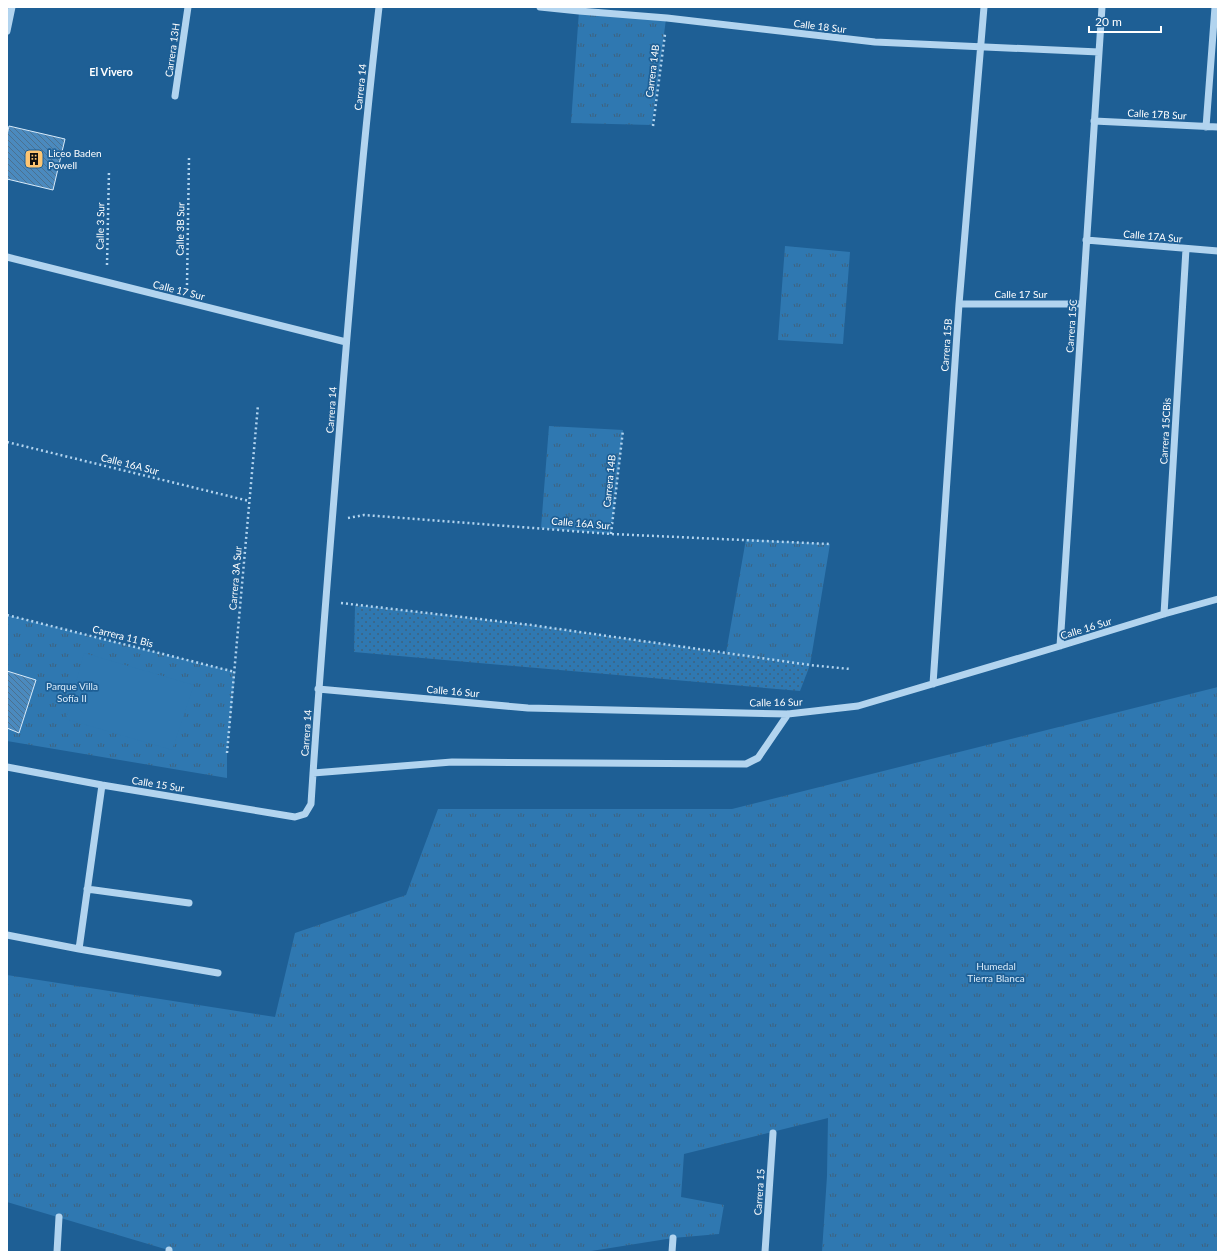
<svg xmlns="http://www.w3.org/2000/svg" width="1225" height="1259" font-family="Lato,sans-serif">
	<defs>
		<pattern id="grass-dots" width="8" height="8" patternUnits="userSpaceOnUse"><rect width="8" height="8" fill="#2f78b1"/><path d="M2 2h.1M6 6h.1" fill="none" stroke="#3e627e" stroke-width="1.8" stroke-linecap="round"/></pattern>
		<pattern id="park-tufts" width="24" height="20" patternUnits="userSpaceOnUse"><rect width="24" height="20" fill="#2f78b1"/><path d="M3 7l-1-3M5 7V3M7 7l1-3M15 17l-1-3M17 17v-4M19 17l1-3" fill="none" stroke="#3e627e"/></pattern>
		<pattern id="building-back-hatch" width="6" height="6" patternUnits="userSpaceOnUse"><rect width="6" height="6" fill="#4b8abe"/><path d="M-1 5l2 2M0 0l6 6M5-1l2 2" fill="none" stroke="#4b7190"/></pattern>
	</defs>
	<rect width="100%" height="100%" fill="#1e5f95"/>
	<path fill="url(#grass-dots)" d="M355,605L531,625L810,665L800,691L354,652Z"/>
	<path fill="url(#park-tufts)" d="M579,11L666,19L652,125L571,123Z
		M785,246L850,252L843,344L778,340Z
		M549,426L623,430L611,534L541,528Z
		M746,539L830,544L810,665L726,653Z
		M7,615L235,672L227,753V778L7,741Z
		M1218,687V1252H822L827,1176L828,1118L684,1154L681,1197L724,1205L719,1234L673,1238L585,1252H175L7,1202V975L275,1017L295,933L406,895L438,809H732Z"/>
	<path fill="#2f78b1" d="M84,653L194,685L172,750L66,719Z"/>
	<path fill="url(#building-back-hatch)" stroke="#d8ebfa" d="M9,126L65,139L53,190L7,179V135Z
		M7,671L36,680L19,733L7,728Z"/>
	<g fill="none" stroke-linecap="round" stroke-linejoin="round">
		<path stroke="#b2d4ef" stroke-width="2.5" stroke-dasharray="2 3" stroke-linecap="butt" d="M653,126L665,34
			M107,265L109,170
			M187,285L189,157
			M7,442L249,501
			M348,518L364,515L611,534L830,544
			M611,534L623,430
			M341,603L531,625L810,665L850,669
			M7,615L235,672
			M227,753L258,405"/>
		<path stroke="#b2d4ef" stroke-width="7" d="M540,7L579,11L667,18L875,42L1099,52
			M7,31L12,7
			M175,96L188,7
			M1094,121L1218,127
			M1206,127L1215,7
			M1086,240L1218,251
			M7,257L346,342
			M959,304H1082
			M1164,614L1186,249
			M1060,646L1102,7
			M933,684L959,304L984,7
			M318,689L528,708L788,714L858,706L1060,646L1164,614L1218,599
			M7,767L102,785L295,817L305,814L311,804C319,677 330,550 340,423C351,284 363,145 379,7
			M313,773L452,762L746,764L758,758L788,714
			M87,889L189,903
			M7,935L79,949L102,785
			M79,949L218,973
			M57,1252L59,1217
			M169,1252V1250
			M672,1252L673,1238
			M765,1252L773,1133"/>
	</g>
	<defs>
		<g id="building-square" transform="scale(1)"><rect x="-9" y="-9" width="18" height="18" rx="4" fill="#fdc571" stroke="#1e5f95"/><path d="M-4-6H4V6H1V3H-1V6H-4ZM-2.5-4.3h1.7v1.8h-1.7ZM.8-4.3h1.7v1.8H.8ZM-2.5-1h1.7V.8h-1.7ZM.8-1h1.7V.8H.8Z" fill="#111"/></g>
	</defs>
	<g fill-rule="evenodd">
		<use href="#building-square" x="34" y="159"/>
	</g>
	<g text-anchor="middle" stroke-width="3.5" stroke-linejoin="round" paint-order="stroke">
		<g font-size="10" fill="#fff" stroke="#1e5f95">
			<text transform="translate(820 26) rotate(7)" y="4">Calle 18 Sur</text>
			<text transform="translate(172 50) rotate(-82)" y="4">Carrera 13H</text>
			<text transform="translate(652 71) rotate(-83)" y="4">Carrera 14B</text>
			<text transform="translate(360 87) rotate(-84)" y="4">Carrera 14</text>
			<text transform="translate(1157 114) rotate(3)" y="4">Calle 17B Sur</text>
			<text transform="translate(100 226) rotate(-89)" y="4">Calle 3 Sur</text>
			<text transform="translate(180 229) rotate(-89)" y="4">Calle 3B Sur</text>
			<text transform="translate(1153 236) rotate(5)" y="4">Calle 17A Sur</text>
			<text transform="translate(179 290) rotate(14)" y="4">Calle 17 Sur</text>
			<text x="1021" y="298">Calle 17 Sur</text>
			<text transform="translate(1071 326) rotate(-86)" y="4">Carrera 15C</text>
			<text transform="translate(946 345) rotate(-86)" y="4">Carrera 15B</text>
			<text transform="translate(331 410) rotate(-86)" y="4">Carrera 14</text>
			<text transform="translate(1165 431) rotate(-87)" y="4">Carrera 15CBis</text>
			<text transform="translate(130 464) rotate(14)" y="4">Calle 16A Sur</text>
			<text transform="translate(609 481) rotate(-84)" y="4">Carrera 14B</text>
			<text transform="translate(581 523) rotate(5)" y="4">Calle 16A Sur</text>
			<text transform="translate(235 578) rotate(-85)" y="4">Carrera 3A Sur</text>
			<text transform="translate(1086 628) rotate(-17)" y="4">Calle 16 Sur</text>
			<text transform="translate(123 636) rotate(14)" y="4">Carrera 11 Bis</text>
			<text transform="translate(453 691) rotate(5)" y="4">Calle 16 Sur</text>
			<text transform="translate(776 702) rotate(-1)" y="4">Calle 16 Sur</text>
			<text transform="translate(306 733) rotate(-86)" y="4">Carrera 14</text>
			<text transform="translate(158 784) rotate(9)" y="4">Calle 15 Sur</text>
			<text transform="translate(759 1192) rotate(-86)" y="4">Carrera 15</text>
		</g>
		<g font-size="10" fill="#fff" stroke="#1e5f95" text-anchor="start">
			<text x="48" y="157">Liceo Baden<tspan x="48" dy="12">Powell</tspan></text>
		</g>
		<g font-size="10" fill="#d8ebfa" stroke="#1e5f95">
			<text x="72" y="690">Parque Villa<tspan x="72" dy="12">Sofía II</tspan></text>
			<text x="996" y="970">Humedal<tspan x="996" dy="12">Tierra Blanca</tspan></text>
		</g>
		<g font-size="11" font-weight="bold" fill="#fff" stroke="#1e5f95">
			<text x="111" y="76">El Vivero</text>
		</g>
	</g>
	<rect width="1225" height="1259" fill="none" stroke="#ffffff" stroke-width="16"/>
	<path d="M1089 26v6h72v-6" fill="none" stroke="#ffffff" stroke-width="2"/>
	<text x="1095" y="26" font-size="12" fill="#ffffff" stroke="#1e5f95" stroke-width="3" paint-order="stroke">20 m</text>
</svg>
